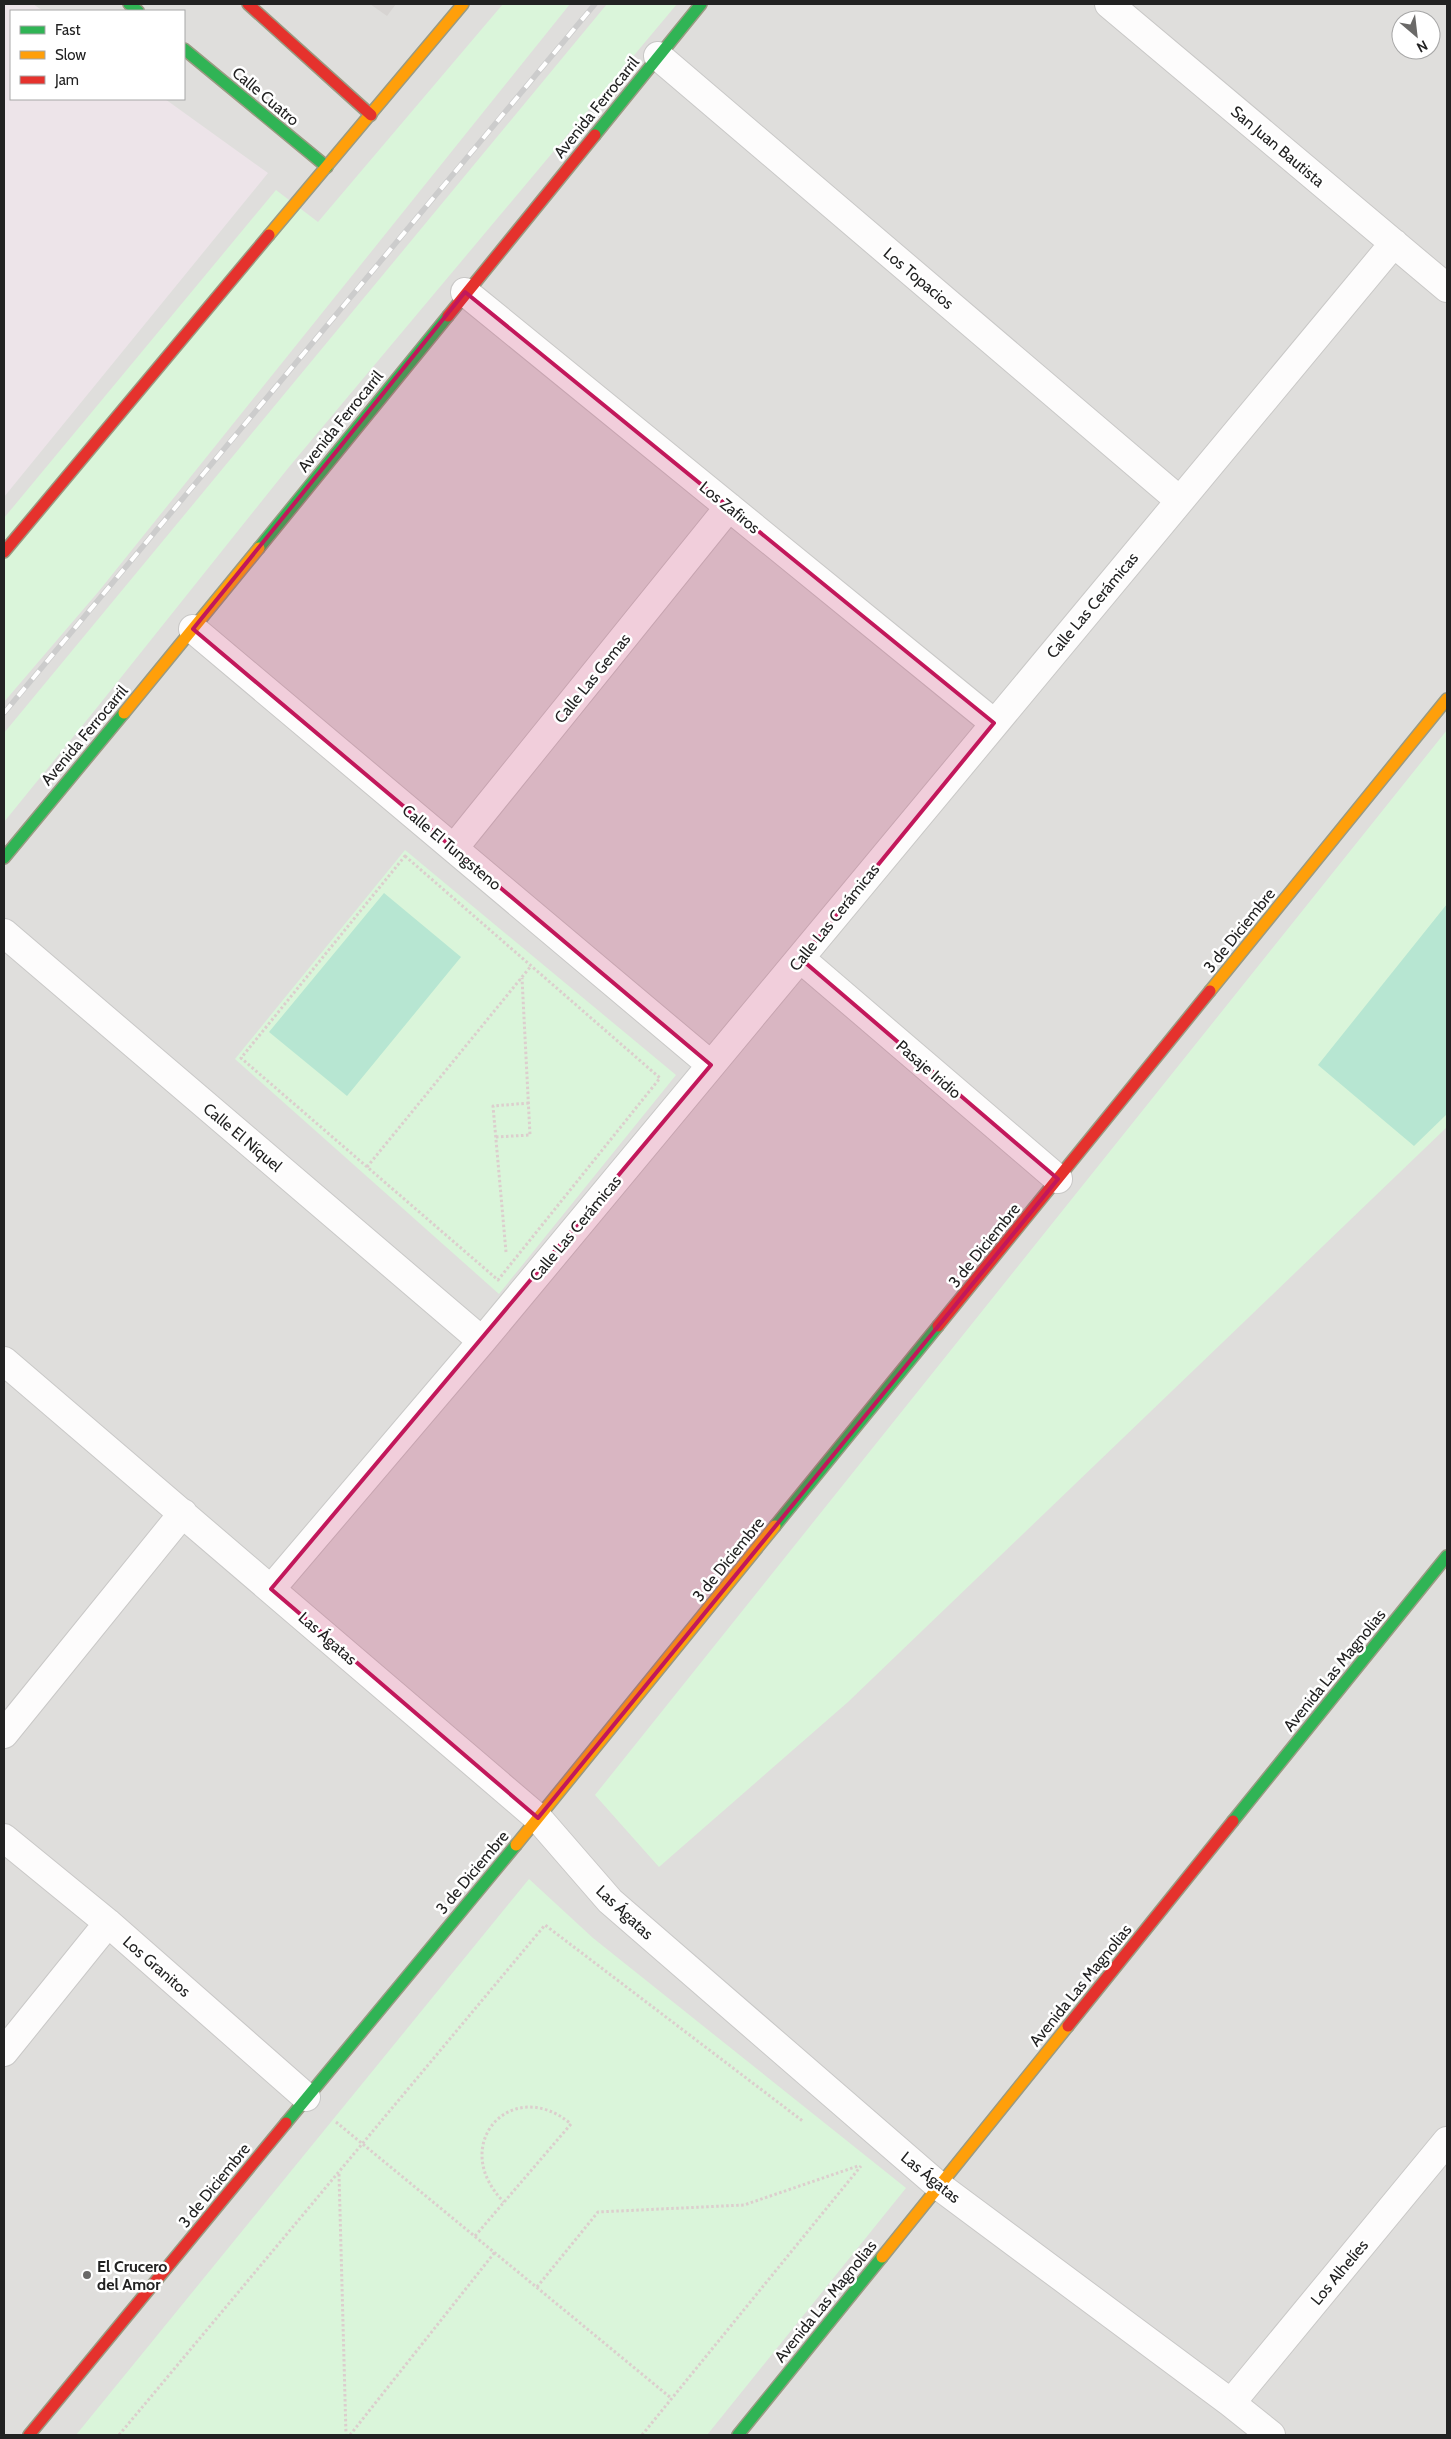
<svg xmlns="http://www.w3.org/2000/svg" width="1451" height="2439" font-family="Cabin,sans-serif">
	<rect width="100%" height="100%" fill="#f0eeeb"/>
	<path fill="#dfdedc" fill-rule="evenodd" d="M4,4H1447V2435H4ZM11,11H184V99H11ZM1401,20H1431V50H1401Z"/>
	<path fill="#ede4e9" d="M4,4H33L43,11H11V99H165L268,173L4,497Z"/>
	<path fill="#daf5da" d="M503,4H570L99,591L4,702V518L276,190L318,222Z
		M607,4H677L289,467L95,710L4,822V733Z
		M1447,730V1127L848,1702L659,1867L595,1795Z
		M405,850L676,1075L499,1294L235,1059Z
		M529,1879L593,1938L906,2188L707,2435H76Z"/>
	<path fill="#b7e6d2" d="M384,893L461,957L347,1096L269,1032Z
		M1447,904V1114L1414,1146L1318,1065Z"/>
	<path fill="#d7d4d2" d="M370,4H396L387,16Z"/>
	<g fill="none" stroke-linecap="round" stroke-linejoin="round">
		<g stroke="#c9c8c7" stroke-width="30">
			<path id="street" d="M1109,4L1447,288
				M658,56L1179,500
				M465,292L994,723
				M193,629L711,1065
				M454,848L729,507
				M4,933L482,1341
				M801,959L1058,1179
				M4,1361L538,1818L610,1901L939,2186L1231,2403L1271,2435
				M271,1589L482,1341L1394,243
				M4,1734L183,1513
				M4,1838L108,1923L306,2097
				M4,2052L108,1923
				M1231,2403L1447,2141"/>
		</g>
		<g stroke="#999a82" stroke-width="14">
			<path id="fast" d="M129,4L138,11
				M184,49L327,167
				M595,135L701,4
				M259,548L448,316
				M4,858L124,713
				M775,1526L938,1326
				M1233,1821L1447,1556
				M286,2123L516,1845
				M738,2435L882,2257"/>
		</g>
		<g stroke="#999a82" stroke-width="14">
			<path id="slow" d="M269,235L463,4
				M124,713L259,548
				M1210,991L1447,699
				M516,1845L775,1526
				M882,2257L1068,2026"/>
		</g>
		<g stroke="#999a82" stroke-width="14">
			<path id="jam" d="M248,4L371,115
				M448,316L595,135
				M4,552L269,235
				M938,1326L1210,991
				M1068,2026L1233,1821
				M29,2435L286,2123"/>
		</g>
		<path stroke="#dccecd" stroke-width="3" stroke-dasharray="2.5 2.5" stroke-linecap="butt" d="M405,856L660,1078L498,1280L241,1058Z
			M496,1137L530,1135L522,978
			M367,1167L531,966
			M506,1252L493,1106L529,1103
			M336,2122L671,2398
			M339,2174L346,2435
			M475,2236L571,2124C512,2074 447,2145 504,2202
			M537,2287L598,2212L744,2205L858,2166
			M119,2435L545,1925L804,2122
			M350,2435L495,2252
			M642,2435L861,2166"/>
		<use href="#street" stroke="#fdfcfc" stroke-width="28"/>
		<use href="#fast" stroke="#30b455" stroke-width="11"/>
		<use href="#slow" stroke="#ff9f0a" stroke-width="11"/>
		<use href="#jam" stroke="#e5322d" stroke-width="11"/>
		<g stroke="#ccc" stroke-width="5.5">
			<path id="rail" d="M4,713L595,4"/>
		</g>
		<use href="#rail" stroke="#fff" stroke-width="4" stroke-dasharray="11" stroke-linecap="butt"/>
	</g>
	<path fill="#c2185b" fill-opacity="0.2" stroke="#c2185b" stroke-width="4" stroke-linejoin="round" d="M465,292L994,723L801,959L1058,1179L538,1818L271,1589L711,1065L193,629Z"/>
	<circle fill="#6a6968" stroke="#fff" stroke-width="2" cx="87" cy="2275" r="5"/>
	<g text-anchor="middle" stroke-width="5" stroke-linejoin="round" paint-order="stroke">
		<g font-size="16" fill="#222" stroke="#fff">
			<text transform="translate(266 96) rotate(40)" y="6">Calle Cuatro</text>
			<text transform="translate(596 107) rotate(-51)" y="6">Avenida Ferrocarril</text>
			<text transform="translate(1278 146) rotate(40)" y="6">San Juan Bautista</text>
			<text transform="translate(919 278) rotate(40)" y="6">Los Topacios</text>
			<text transform="translate(340 421) rotate(-51)" y="6">Avenida Ferrocarril</text>
			<text transform="translate(730 507) rotate(39)" y="6">Los Zafiros</text>
			<text transform="translate(1092 605) rotate(-50)" y="6">Calle Las Cerámicas</text>
			<text transform="translate(592 678) rotate(-51)" y="6">Calle Las Gemas</text>
			<text transform="translate(84 735) rotate(-50)" y="6">Avenida Ferrocarril</text>
			<text transform="translate(452 847) rotate(40)" y="6">Calle El Tungsteno</text>
			<text transform="translate(834 917) rotate(-51)" y="6">Calle Las Cerámicas</text>
			<text transform="translate(1239 930) rotate(-51)" y="6">3 de Diciembre</text>
			<text transform="translate(929 1069) rotate(41)" y="6">Pasaje Iridio</text>
			<text transform="translate(243 1137) rotate(40)" y="6">Calle El Níquel</text>
			<text transform="translate(575 1228) rotate(-50)" y="6">Calle Las Cerámicas</text>
			<text transform="translate(984 1245) rotate(-51)" y="6">3 de Diciembre</text>
			<text transform="translate(728 1559) rotate(-51)" y="6">3 de Diciembre</text>
			<text transform="translate(328 1638) rotate(41)" y="6">Las Ágatas</text>
			<text transform="translate(1334 1670) rotate(-51)" y="6">Avenida Las Magnolias</text>
			<text transform="translate(472 1872) rotate(-50)" y="6">3 de Diciembre</text>
			<text transform="translate(625 1912) rotate(43)" y="6">Las Ágatas</text>
			<text transform="translate(157 1966) rotate(41)" y="6">Los Granitos</text>
			<text transform="translate(1080 1985) rotate(-51)" y="6">Avenida Las Magnolias</text>
			<text transform="translate(931 2177) rotate(39)" y="6">Las Ágatas</text>
			<text transform="translate(214 2185) rotate(-51)" y="6">3 de Diciembre</text>
			<text transform="translate(1339 2272) rotate(-50)" y="6">Los Alhelíes</text>
			<text transform="translate(825 2301) rotate(-51)" y="6">Avenida Las Magnolias</text>
		</g>
		<g font-size="16" font-weight="bold" fill="#222" stroke="#fff" text-anchor="start">
			<text x="97" y="2272">El Crucero<tspan x="97" dy="18">del Amor</tspan></text>
		</g>
	</g>
	<rect width="1451" height="2439" fill="none" stroke="#222222" stroke-width="10"/>
	<rect x="10" y="10" width="175" height="90" fill="#ffffff" stroke="#a7a7a7"/>
	<rect x="20" y="26" width="25" height="8" fill="#30b455" stroke="#a7a7a7"/>
	<text x="55" y="35" font-size="15" fill="#222222">Fast</text>
	<rect x="20" y="51" width="25" height="8" fill="#ff9f0a" stroke="#a7a7a7"/>
	<text x="55" y="60" font-size="15" fill="#222222">Slow</text>
	<rect x="20" y="76" width="25" height="8" fill="#e5322d" stroke="#a7a7a7"/>
	<text x="55" y="85" font-size="15" fill="#222222">Jam</text>
	<g transform="translate(1416 35) rotate(152)"><circle r="24" fill="#ffffff" stroke="#a7a7a7"/>
	<path d="M0-4L9 19L0 12L-9 19Z" fill="#6a6968"/>
	<text y="-8" font-size="14" font-weight="bold" text-anchor="middle" fill="#222222">N</text>
	</g>
</svg>
